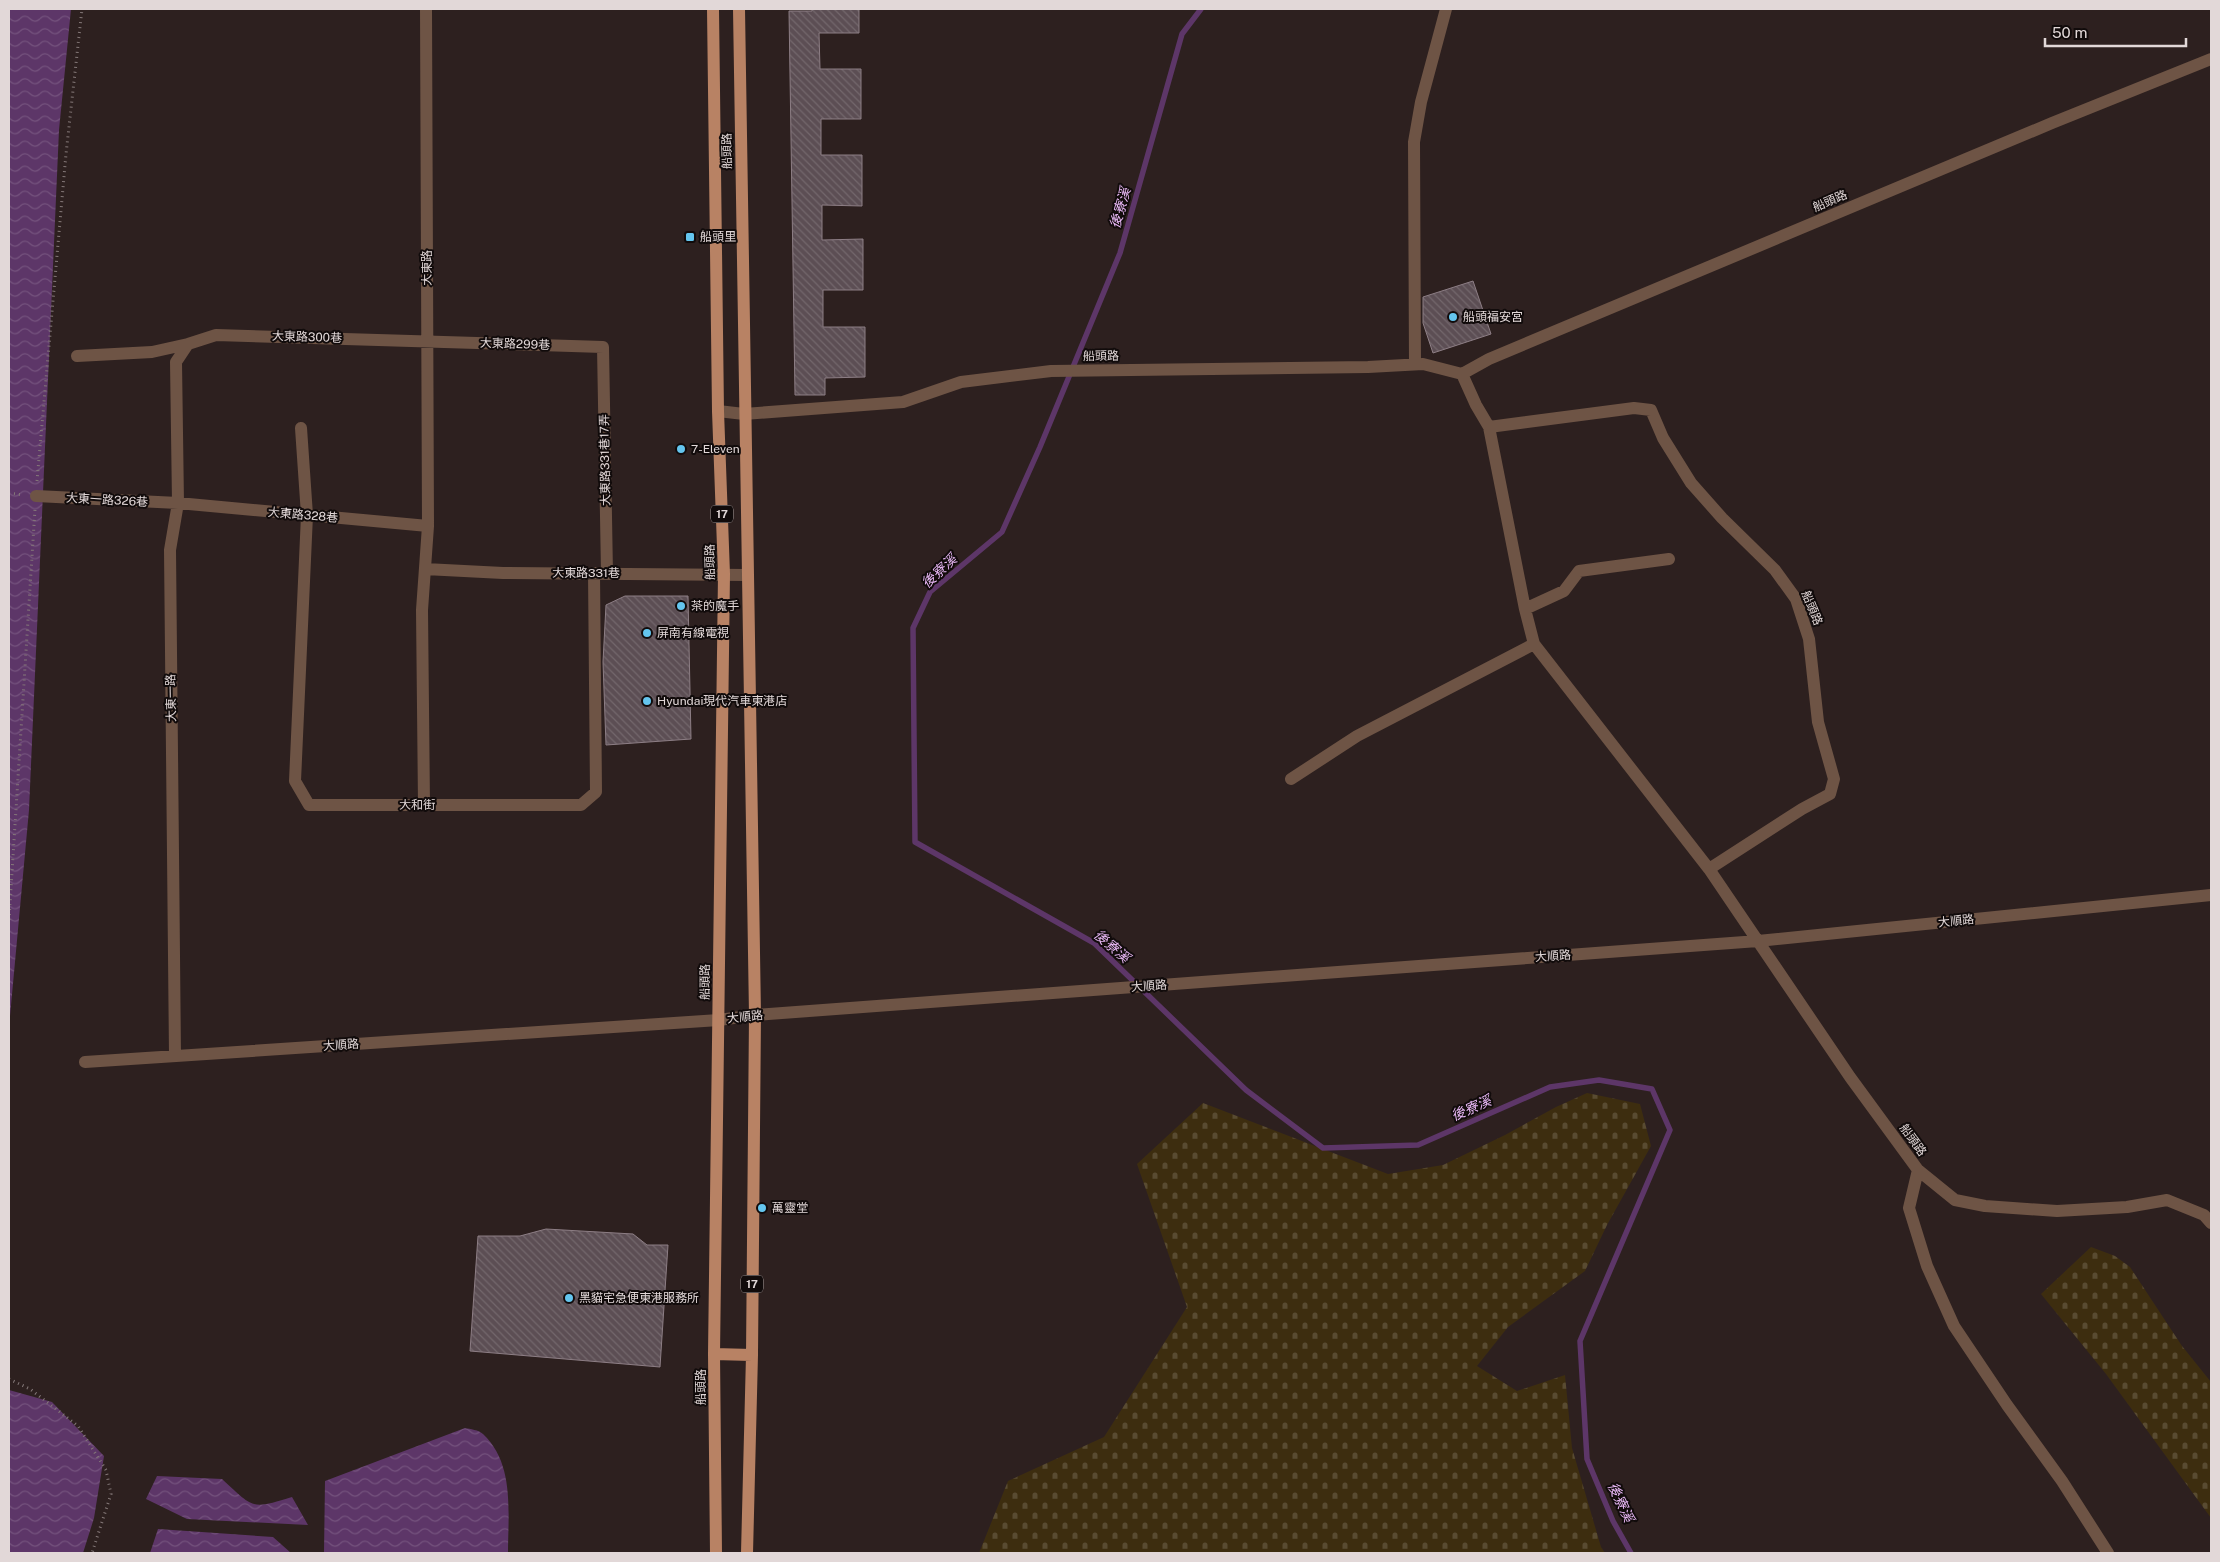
<svg xmlns="http://www.w3.org/2000/svg" width="2220" height="1562" font-family="'Public Sans','Noto Sans TC',sans-serif">
	<defs>
		<pattern id="cemetery-stones" width="16" height="16" patternUnits="userSpaceOnUse" patternTransform="scale(1.25)"><rect width="16" height="16" fill="#3d2d0f"/><path d="M2 7V4a2 2 0 0 1 4 0v3zM10 15v-3a2 2 0 0 1 4 0v3z" fill="#594b31"/></pattern>
		<pattern id="water-waves" width="16" height="10" patternUnits="userSpaceOnUse" patternTransform="scale(1.25)"><rect width="16" height="10" fill="#5d3668"/><path d="M0 5q4-4 8 0t8 0" fill="none" stroke="#74527d"/></pattern>
		<pattern id="building-back-hatch" width="6" height="6" patternUnits="userSpaceOnUse" patternTransform="scale(1.25)"><rect width="6" height="6" fill="#5c4e54"/><path d="M-1 5l2 2M0 0l6 6M5-1l2 2" fill="none" stroke="#73676c"/></pattern>
	</defs>
	<rect width="100%" height="100%" fill="#2d201f"/>
	<path fill="url(#cemetery-stones)" d="M1587,1093L1640,1104L1651,1146L1607,1225L1585,1271L1508,1327L1477,1366L1517,1391L1565,1375L1572,1448L1601,1547L1605,1553H979L1008,1481L1104,1437L1187,1307L1137,1164L1203,1103L1388,1174L1443,1165L1505,1135L1556,1107Z
		M2091,1247L2115,1256L2130,1267L2182,1346L2211,1382V1518L2106,1374L2041,1294Z"/>
	<path fill="url(#water-waves)" d="M9,9H71L59,130L29,810L9,1027Z
		M9,1390L52,1402L104,1456L94,1518L83,1553H9Z
		M465,1428C470,1429 479,1430 483,1434C515,1464 508,1513 508,1553H324L325,1481Z
		M157,1476L222,1479C254,1508 250,1510 292,1497L308,1525L187,1519L146,1499Z
		M158,1529L273,1537L291,1553H150Z"/>
	<g fill="none" stroke-linecap="round" stroke-linejoin="round">
		<path stroke="#5d3668" stroke-width="5.5" d="M1201,9L1182,34L1120,253L1040,447L1002,532L930,592L913,628L915,842L1094,943L1246,1090L1323,1148L1418,1145L1550,1087L1599,1080L1652,1089L1670,1130L1580,1341L1587,1459L1613,1521L1631,1553"/>
	</g>
	<path fill="url(#building-back-hatch)" stroke="#8d7e85" d="M812,9H859V33H819L820,69H861V119H821V155H862V206L822,205V240L863,239V290H823V327H865V377L825,378V395H795L789,11H812Z
		M1473,281L1491,334L1433,353L1423,323V297Z
		M625,596H688L691,739L606,745L603,662L606,605Z
		M546,1229L633,1234L647,1245H668L660,1367L470,1351L478,1236H520Z"/>
	<g fill="none" stroke-linecap="round" stroke-linejoin="round">
		<path stroke="#857979" stroke-width="3" stroke-dasharray="1 4" stroke-linecap="butt" d="M37,481L66,154L82,9
			M9,493L23,495
			M9,920L35,509
			M9,1379L30,1389L78,1426L106,1470L111,1494L92,1553"/>
		<path stroke="#6e5445" stroke-width="12" d="M77,356L152,352L188,344L216,335L603,347L607,573
			M1415,364L1414,142L1421,102L1446,9
			M1462,374L1489,359L2052,123L2211,59
			M718,411L744,414L903,402L961,382L1051,371L1368,367L1423,364L1462,374L1476,405L1489,427L1525,609L1534,644L1709,869L1850,1077L1918,1170L1955,1200L1985,1206L2057,1211L2127,1207L2167,1200L2204,1215L2211,1223
			M1489,427L1634,408L1651,410L1663,438L1691,483L1722,518L1775,570L1796,599L1809,639L1818,722L1834,779L1830,794L1802,809L1709,869
			M301,428L307,515L295,781L309,805H581L596,792L594,573
			M36,496L178,503L428,526
			M425,569L503,573L747,575
			M1525,609L1564,591L1579,571L1669,559
			M1291,779L1357,736L1534,644
			M424,805L422,610L428,526L426,9
			M175,1056L170,550L178,503L176,362L188,344
			M85,1062L719,1020L755,1015L1758,941L2211,895
			M1918,1170L1909,1208L1927,1266L1954,1326L2007,1405L2062,1481L2108,1553"/>
		<path stroke="#b88264" stroke-width="12" d="M713,9L718,411L724,574L714,1354L716,1553
			M739,9L755,1015L752,1355L747,1553
			M714,1354L752,1355"/>
	</g>
	<g fill="#64c5ee" stroke="#110b0b" stroke-width="2">
		<rect x="685" y="232" width="10" height="10" rx="2.5"/>
		<circle cx="1453" cy="317" r="5"/>
		<circle cx="681" cy="449" r="5"/>
		<circle cx="681" cy="606" r="5"/>
		<circle cx="647" cy="633" r="5"/>
		<circle cx="647" cy="701" r="5"/>
		<circle cx="762" cy="1208" r="5"/>
		<circle cx="569" cy="1298" r="5"/>
	</g>
	<g text-anchor="middle" stroke-width="4" stroke-linejoin="round" paint-order="stroke">
		<g fill="#110b0b" stroke="#a39a9a" stroke-width="1">
			<rect x="711" y="505.5" width="22" height="17" rx="4"/>
			<rect x="741" y="1275.5" width="22" height="17" rx="4"/>
		</g>
		<g font-size="11" font-weight="bold" fill="#e2d8d8">
			<text x="722" y="518">17</text>
			<text x="752" y="1288">17</text>
		</g>
		<g font-size="12" fill="#e2d8d8" stroke="#110b0b">
			<text transform="translate(727 151) rotate(-91)" y="4">船頭路</text>
			<text transform="translate(1830 201) rotate(-23)" y="4">船頭路</text>
			<text transform="translate(427 268) rotate(-90)" y="4">大東路</text>
			<text transform="translate(307 337) rotate(2)" y="4">大東路300巷</text>
			<text transform="translate(515 344) rotate(2)" y="4">大東路299巷</text>
			<text transform="translate(1101 356) rotate(-1)" y="4">船頭路</text>
			<text transform="translate(605 460) rotate(-91)" y="4">大東路331巷17弄</text>
			<text transform="translate(107 500) rotate(3)" y="4">大東一路326巷</text>
			<text transform="translate(303 515) rotate(5)" y="4">大東路328巷</text>
			<text transform="translate(710 562) rotate(-91)" y="4">船頭路</text>
			<text x="586" y="577">大東路331巷</text>
			<text transform="translate(1812 608) rotate(68)" y="4">船頭路</text>
			<text transform="translate(171 698) rotate(-91)" y="4">大東一路</text>
			<text x="417" y="809">大和街</text>
			<text transform="translate(1956 921) rotate(-6)" y="4">大順路</text>
			<text transform="translate(1553 956) rotate(-4)" y="4">大順路</text>
			<text transform="translate(705 982) rotate(-89)" y="4">船頭路</text>
			<text transform="translate(1149 986) rotate(-4)" y="4">大順路</text>
			<text transform="translate(745 1017) rotate(-6)" y="4">大順路</text>
			<text transform="translate(341 1045) rotate(-4)" y="4">大順路</text>
			<text transform="translate(1913 1140) rotate(54)" y="4">船頭路</text>
			<text transform="translate(701 1387) rotate(-90)" y="4">船頭路</text>
		</g>
		<g font-size="12" fill="#e2d8d8" stroke="#110b0b" text-anchor="start">
			<text x="700" y="241">船頭里</text>
			<text x="1463" y="321">船頭福安宮</text>
			<text x="691" y="453">7-Eleven</text>
			<text x="691" y="610">茶的魔手</text>
			<text x="657" y="637">屏南有線電視</text>
			<text x="657" y="705">Hyundai現代汽車東港店</text>
			<text x="772" y="1212">萬靈堂</text>
			<text x="579" y="1302">黑貓宅急便東港服務所</text>
		</g>
		<g font-size="14" font-style="italic" fill="#e9b8f6" stroke="#110b0b">
			<text transform="translate(1120 208) rotate(-74)" y="5">後寮溪</text>
			<text transform="translate(939 571) rotate(-43)" y="5">後寮溪</text>
			<text transform="translate(1112 946) rotate(41)" y="5">後寮溪</text>
			<text transform="translate(1471 1108) rotate(-24)" y="5">後寮溪</text>
			<text transform="translate(1621 1502) rotate(65)" y="5">後寮溪</text>
		</g>
	</g>
	<rect width="2220" height="1562" fill="none" stroke="#e2d8d8" stroke-width="20"/>
	<path d="M2045 38v8h141v-8" fill="none" stroke="#e2d8d8" stroke-width="2.5"/>
	<text x="2052" y="38" font-size="15" fill="#e2d8d8" stroke="#110b0b" stroke-width="4" paint-order="stroke">50 m</text>
</svg>
